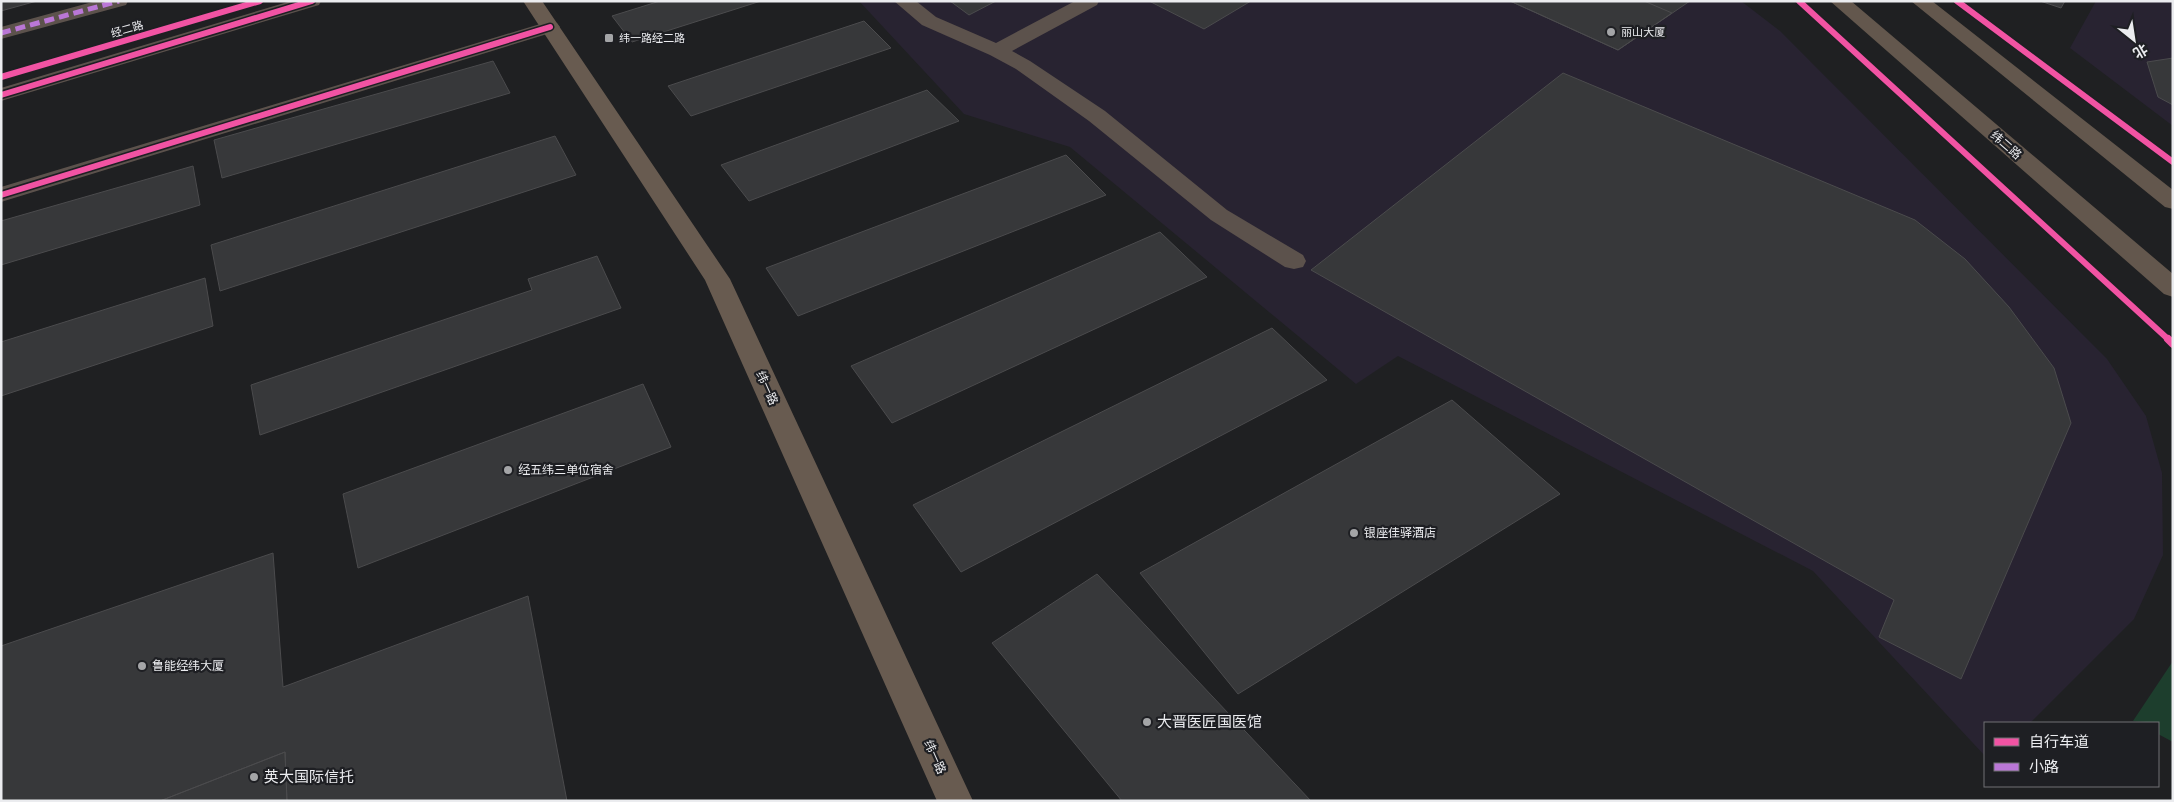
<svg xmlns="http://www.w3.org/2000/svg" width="2174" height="802" font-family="Mulish,'Noto Sans SC',sans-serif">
	<rect width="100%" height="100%" fill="#1f2022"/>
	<path fill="#282331" d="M859,1H1741L1780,31L2107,359L2146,416L2162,473L2163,555L2134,619L2030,723H1985V756L1813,571L1398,356L1356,384L1070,147L964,114Z
		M2096,1H2173V126L2070,48Z"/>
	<path fill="#1d3e2d" d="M2173,661V742L2158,734V723L2133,721Z"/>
	<path fill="#37383a" stroke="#4b4b4d" d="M1,1H37L1,11Z
		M660,1H761L632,42L612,16Z
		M950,1H996L969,15Z
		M1149,1H1251L1204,29Z
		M1510,1H1690L1618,50Z
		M1510,1H1644L1672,13L1618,50Z
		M2040,1H2065L2061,8Z
		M864,21L891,48L691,116L668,86Z
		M2173,58V105L2158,97L2147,62Z
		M493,61L510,93L222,178L214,140Z
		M1563,73L1915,220L1965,259L2009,307L2054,368L2071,423L1961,679L1879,637L1894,600L1311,270Z
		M927,90L959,121L749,201L721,165Z
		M555,136L576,175L220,291L211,245Z
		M1066,155L1106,195L798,316L766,268Z
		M193,166L200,205L1,265V221Z
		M1160,232L1207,277L892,423L851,366Z
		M597,256L621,308L260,435L251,385L532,290L528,279Z
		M205,278L213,326L1,396V342Z
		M1272,328L1327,380L961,572L913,505Z
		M643,384L671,447L358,568L343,494Z
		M1452,400L1560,494L1238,694L1140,573Z
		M273,553L283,687L528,596L567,801H287L285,752L160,801H1V646Z
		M1097,574L1311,801H1122L992,643Z
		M285,752L287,801H160Z"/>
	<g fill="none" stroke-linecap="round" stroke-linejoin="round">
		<path fill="#5c524c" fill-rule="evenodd" d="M96,1H128L126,5L1,39V27Z
			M291,1H321L319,5L1,101V88Z
			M894,1H916L936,17L996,43L1075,1H1099L1097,5L1012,51L1030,61L1105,111L1227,210L1303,255L1306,261L1303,267L1294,269L1285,267L1211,220L1089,121L1016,69L990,55L922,25Z
			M550,21L557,23L560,27L557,31L1,202V187Z"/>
		<path fill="#685b50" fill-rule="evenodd" d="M523,1H542L730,279L973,801H937L705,280Z"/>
		<path fill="#63574d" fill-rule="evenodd" d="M1830,1H1851L2173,274V297L2164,294Z
			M1911,1H1932L2173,190V209L2165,207Z"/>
		<path stroke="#ba77d6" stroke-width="5" stroke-dasharray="10 5" stroke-linecap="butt" d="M1,33L119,1"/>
		<g stroke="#1e1f23" stroke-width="9">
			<path id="cycleway-far1" d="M1799,1L2169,340
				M1957,1L2173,162
				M1,77L260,1
				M1,95L312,1
				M1,195L550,27"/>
		</g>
		<g stroke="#1e1f23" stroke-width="11">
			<path id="cycleway" d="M2168,339L2173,344"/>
		</g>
		<use href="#cycleway-far1" stroke="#f153a3" stroke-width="6"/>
		<use href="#cycleway" stroke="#f153a3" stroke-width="8"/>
	</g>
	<g fill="#a4a5a7" stroke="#1e1f23" stroke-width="2">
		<circle cx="1611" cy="32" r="5"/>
		<rect x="604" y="33" width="10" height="10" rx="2.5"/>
		<circle cx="508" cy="470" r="5"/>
		<circle cx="1354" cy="533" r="5"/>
		<circle cx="142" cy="666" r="5"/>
		<circle cx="1147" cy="722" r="5"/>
		<circle cx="254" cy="777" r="5"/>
	</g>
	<g text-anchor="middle" stroke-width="4.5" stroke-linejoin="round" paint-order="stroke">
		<g font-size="11" fill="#ebecef" stroke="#1e1f23">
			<text transform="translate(127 29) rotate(-16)" y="4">经二路</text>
		</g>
		<g font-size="11" fill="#ebecef" stroke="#1e1f23" text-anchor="start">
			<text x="1621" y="36">丽山大厦</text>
			<text x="619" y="42">纬一路经二路</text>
		</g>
		<g font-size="12" fill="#ebecef" stroke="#1e1f23">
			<text transform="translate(2006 145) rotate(41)" y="4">纬二路</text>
			<text transform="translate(767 388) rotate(66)" y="4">纬一路</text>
			<text transform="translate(935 757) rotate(66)" y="4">纬一路</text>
		</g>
		<g font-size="12" fill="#ebecef" stroke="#1e1f23" text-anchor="start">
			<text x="518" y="474">经五纬三单位宿舍</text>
			<text x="1364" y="537">银座佳驿酒店</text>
			<text x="152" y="670">鲁能经纬大厦</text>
		</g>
		<g font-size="15" fill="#ebecef" stroke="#1e1f23" text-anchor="start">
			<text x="1157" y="727">大晋医匠国医馆</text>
			<text x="264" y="782">英大国际信托</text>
		</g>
	</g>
	<rect width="2174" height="802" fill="none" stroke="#ebecef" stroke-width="5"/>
	<rect x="1984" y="722" width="175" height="65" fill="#1e1f23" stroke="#707175"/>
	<rect x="1994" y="738" width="25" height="8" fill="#f153a3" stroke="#707175"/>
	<text x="2029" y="747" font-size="15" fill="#ebecef">自行车道</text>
	<rect x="1994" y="763" width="25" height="8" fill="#ba77d6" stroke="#707175"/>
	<text x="2029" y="772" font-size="15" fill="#ebecef">小路</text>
	<g transform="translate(2134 40) rotate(150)" stroke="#1e1f23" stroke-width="4" paint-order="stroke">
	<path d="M0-4L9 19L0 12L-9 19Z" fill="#ebecef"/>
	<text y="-8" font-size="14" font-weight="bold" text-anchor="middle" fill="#ebecef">北</text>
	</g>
</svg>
